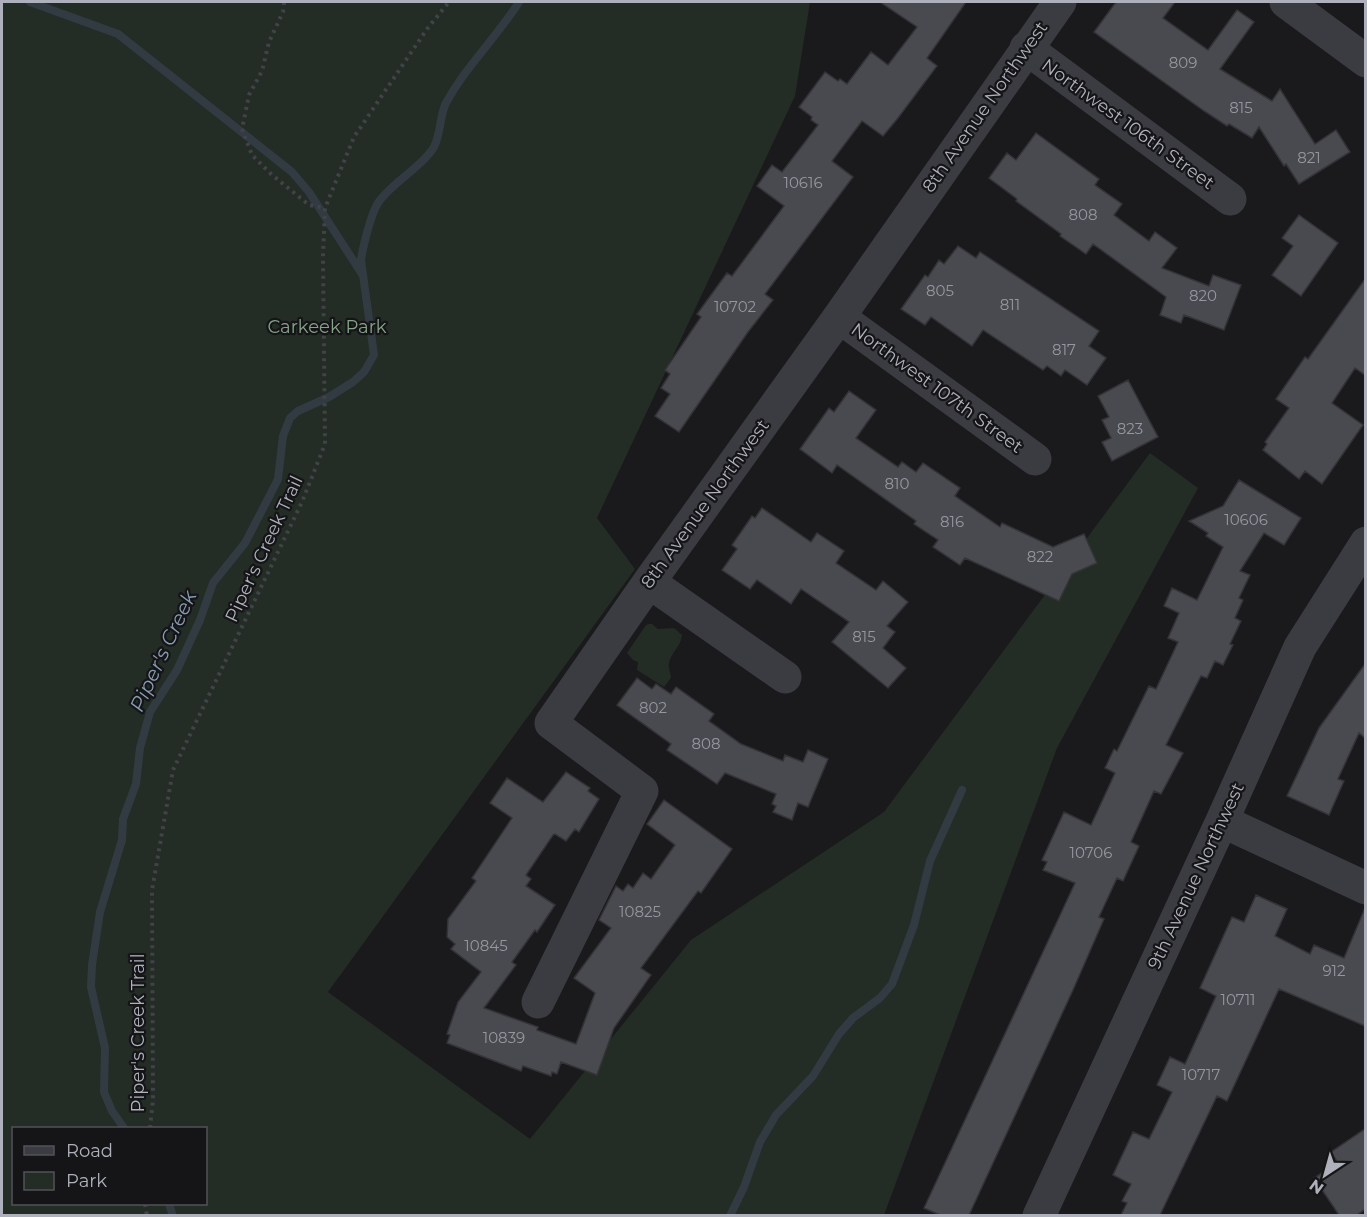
<svg xmlns="http://www.w3.org/2000/svg" width="1367" height="1217" font-family="Montserrat,sans-serif">
	<rect width="100%" height="100%" fill="#1a1a1c"/>
	<path fill="#242c26" fill-rule="evenodd" d="M2,2H810L795,96L597,518L635,569L328,992L530,1139L691,940L884,812L1150,453L1198,488L1057,748L884,1215L2,1216ZM14,1128H206V1204H14Z
		M649,624H652L658,629L674,628L682,635C681,647 671,652 669,663C668,668 671,673 671,678L664,687L637,670L638,662L633,660L627,653L646,625Z"/>
	<g fill="none" stroke-linecap="round" stroke-linejoin="round">
		<path stroke="#333b42" stroke-width="8" d="M30,2L118,34L292,172L309,192L362,274
			M124,1128L112,1111L104,1092L105,1048L91,987L92,965L100,912L122,840L123,819L136,784L140,748L150,712L177,670L200,620L213,583L245,543L271,493L278,479L283,436L290,418L298,411L329,397L353,382L364,372L374,355L361,260C363,246 371,214 378,203C390,184 422,167 434,147C441,133 440,114 446,103C466,66 497,37 519,2
			M169,1204L173,1216
			M730,1216L744,1187L760,1142L776,1115L813,1076L839,1034L853,1018L880,998L892,984L914,925L930,861L962,790"/>
	</g>
	<path fill="#494a4f" stroke="#343438" stroke-width="1.5" d="M880,2H966L927,58L937,66L898,118L883,136L862,121L832,161L853,177L765,294L773,300L748,332L679,432L655,416L670,394L661,388L670,374L665,370L701,317L697,314L727,273L732,276L784,206L757,186L772,165L782,172L818,125L811,120L812,117L799,107L825,72L838,81L840,79L847,84L871,52L888,65L917,27Z
		M1116,2H1175L1163,18L1208,50L1237,10L1254,22L1220,69L1272,101L1280,89L1315,144L1336,130L1350,152L1299,184L1286,164L1284,166L1259,127L1252,138L1229,124L1227,126L1204,111L1094,32Z
		M1036,133L1099,179L1095,185L1122,204L1114,215L1149,241L1155,232L1177,248L1162,268L1209,286L1213,275L1241,285L1224,330L1184,315L1181,323L1160,315L1166,297L1093,244L1086,254L1060,236L1061,234L1016,201L1017,199L989,178L1007,153L1016,160Z
		M1299,215L1338,243L1301,296L1272,275L1293,246L1282,238Z
		M958,246L976,258L980,252L1099,331L1089,346L1106,358L1087,385L1065,370L1061,376L1047,366L1043,370L983,330L972,346L931,317L925,325L901,309L925,275L928,277L939,260L944,264Z
		M1365,279V375L1355,368L1332,403L1363,425L1322,484L1305,471L1299,479L1263,450L1267,444L1265,442L1289,408L1276,399L1305,357L1308,359Z
		M1128,380L1158,437L1112,461L1102,442L1111,438L1102,420L1109,417L1098,396Z
		M849,391L876,410L856,438L898,467L902,462L916,472L923,463L960,488L955,496L1000,527L1002,523L1053,547L1084,534L1097,563L1072,574L1059,601L965,558L960,565L933,547L938,540L914,524L916,521L837,465L832,473L800,449L829,408L834,412Z
		M1239,480L1301,518L1284,545L1264,533L1240,571L1250,575L1239,598L1243,600L1235,618L1241,621L1230,644L1233,645L1223,665L1215,661L1207,678L1201,676L1166,745L1183,753L1161,794L1154,791L1131,842L1139,846L1123,881L1117,878L1099,917L1104,919L1073,990L969,1215H940L924,1208L1075,883L1043,870L1047,862L1042,860L1064,812L1091,825L1115,773L1105,768L1114,749L1117,751L1149,686L1156,689L1178,642L1168,638L1179,613L1164,606L1172,588L1197,600L1223,547L1206,536L1208,533L1189,521L1223,506Z
		M762,508L811,542L817,533L844,551L836,563L876,590L883,581L908,602L887,626L895,632L883,648L906,668L888,688L832,642L849,622L801,589L791,604L757,580L750,589L722,570L737,549L732,545L752,516L755,518Z
		M1365,664V738L1359,733L1338,779L1344,781L1329,815L1287,796L1319,728Z
		M637,678L652,689L656,684L671,694L676,687L714,714L709,721L741,744L783,761L785,755L803,762L808,750L828,759L808,807L798,803L792,820L773,812L776,806L772,804L776,794L725,773L717,784L667,750L671,744L617,705Z
		M566,772L590,788L588,791L599,799L579,832L575,829L566,841L555,834L553,835L526,875L531,879L526,886L555,905L537,932L535,930L512,962L516,965L484,1008L538,1027L537,1030L576,1044L595,993L574,978L611,928L599,920L616,886L623,891L628,884L633,888L643,873L651,879L675,845L647,824L664,800L732,849L701,893L698,891L641,968L651,975L614,1028L597,1075L561,1062L557,1074L552,1072L551,1076L523,1066L521,1071L447,1043L450,1035L447,1034L458,1002L481,972L451,949L455,944L447,937L448,919L476,881L472,878L512,818L490,803L507,778L543,802Z
		M1256,895L1287,909L1275,936L1310,954L1314,945L1344,958L1365,908V1026L1279,989L1227,1101L1217,1096L1160,1215H1121L1127,1203L1122,1201L1131,1184L1113,1175L1133,1132L1149,1139L1172,1092L1157,1085L1170,1057L1185,1064L1216,996L1200,988L1232,917L1244,922Z
		M1365,1129V1209L1357,1215H1339L1314,1178L1338,1163L1331,1152Z"/>
	<g fill="none" stroke-linecap="round" stroke-linejoin="round">
		<path stroke="#424348" stroke-width="4" stroke-dasharray="3 4.5" stroke-linecap="butt" d="M284,2L283,12L269,42L262,71L249,95L242,129L252,155L271,174L309,205L325,208
			M150,1128L153,1100L152,890L173,770L302,502L325,444L323,256L325,208L354,137L427,29L449,2
			M145,1204L147,1216"/>
		<path stroke="#3b3c41" stroke-width="33" d="M1286,2L1366,61
			M1026,48L1230,199
			M839,317L1035,459
			M649,582L785,677
			M1222,821L1366,888
			M538,1002L642,791L551,723L649,582L839,317L1060,2
			M1039,1216L1222,821L1300,647L1366,543"/>
	</g>
	<g text-anchor="middle" stroke-width="4.5" stroke-linejoin="round" paint-order="stroke">
		<g font-size="15" fill="#9597a0">
			<text x="1183" y="68">809</text>
			<text x="1241" y="113">815</text>
			<text x="1309" y="163">821</text>
			<text x="803" y="188">10616</text>
			<text x="1083" y="220">808</text>
			<text x="940" y="296">805</text>
			<text x="1203" y="301">820</text>
			<text x="1010" y="310">811</text>
			<text x="735" y="312">10702</text>
			<text x="1064" y="355">817</text>
			<text x="1130" y="434">823</text>
			<text x="897" y="489">810</text>
			<text x="1246" y="525">10606</text>
			<text x="952" y="527">816</text>
			<text x="1040" y="562">822</text>
			<text x="864" y="642">815</text>
			<text x="653" y="713">802</text>
			<text x="706" y="749">808</text>
			<text x="1091" y="858">10706</text>
			<text x="640" y="917">10825</text>
			<text x="486" y="951">10845</text>
			<text x="1334" y="976">912</text>
			<text x="1238" y="1005">10711</text>
			<text x="504" y="1043">10839</text>
			<text x="1201" y="1080">10717</text>
		</g>
		<g font-size="18" fill="#aeb1bb" stroke="#151517">
			<text transform="translate(985 107) rotate(-55)" y="6">8th Avenue Northwest</text>
			<text transform="translate(1128 124) rotate(36)" y="6">Northwest 106th Street</text>
			<text transform="translate(937 388) rotate(36)" y="6">Northwest 107th Street</text>
			<text transform="translate(705 504) rotate(-54)" y="6">8th Avenue Northwest</text>
			<text transform="translate(264 549) rotate(-65)" y="6">Piper's Creek Trail</text>
			<text transform="translate(1196 876) rotate(-65)" y="6">9th Avenue Northwest</text>
			<text transform="translate(138 1033) rotate(-90)" y="6">Piper's Creek Trail</text>
		</g>
		<g font-size="18" fill="#86a489" stroke="#151517">
			<text x="327" y="333">Carkeek Park</text>
		</g>
		<g font-size="20" font-style="italic" fill="#889db3" stroke="#151517">
			<text transform="translate(163 651) rotate(-65)" y="7">Piper's Creek</text>
		</g>
	</g>
	<rect width="1367" height="1217" fill="none" stroke="#aeb1bb" stroke-width="6"/>
	<rect x="12" y="1127" width="195" height="78" fill="#151517" stroke="#525359" stroke-width="1.5"/>
	<rect x="24" y="1146" width="30" height="9" fill="#3b3c41" stroke="#525359" stroke-width="1.5"/>
	<text x="66" y="1157" font-size="18" fill="#aeb1bb">Road</text>
	<rect x="24" y="1172" width="30" height="18" fill="#242c26" stroke="#525359" stroke-width="1.5"/>
	<text x="66" y="1187" font-size="18" fill="#aeb1bb">Park</text>
	<g transform="translate(1325 1175) rotate(216)" stroke="#151517" stroke-width="4.5" paint-order="stroke">
	<path d="M0-4.5L10 22L0 15L-10 22Z" fill="#aeb1bb"/>
	<text y="-9" font-size="16" font-weight="bold" text-anchor="middle" fill="#aeb1bb">N</text>
	</g>
</svg>
